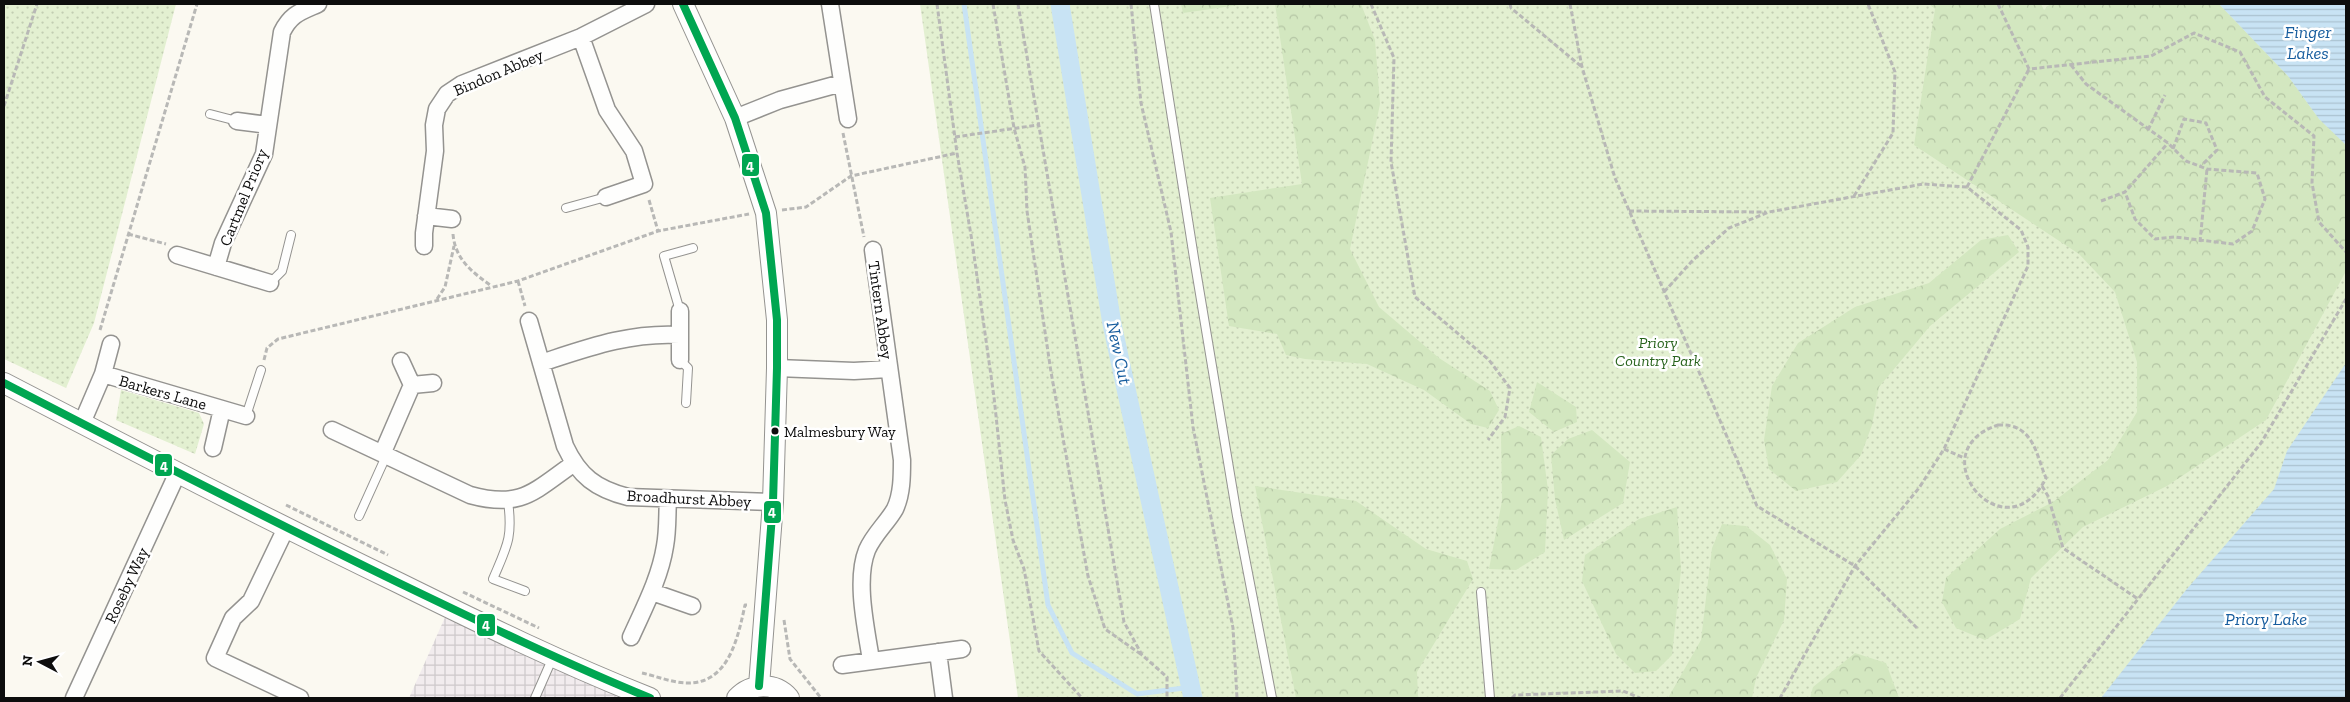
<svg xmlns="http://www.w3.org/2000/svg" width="2350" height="702" font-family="'Zilla Slab',serif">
	<defs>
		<pattern id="industrial-grid" width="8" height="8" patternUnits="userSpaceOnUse" patternTransform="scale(1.25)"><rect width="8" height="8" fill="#f2ecee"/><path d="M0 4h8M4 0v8" fill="none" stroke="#cec9cb"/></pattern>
		<pattern id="green-dots" width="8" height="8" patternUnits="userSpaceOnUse" patternTransform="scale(1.25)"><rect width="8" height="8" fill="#e3f0d1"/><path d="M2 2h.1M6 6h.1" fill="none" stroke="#c2cdb2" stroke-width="1.8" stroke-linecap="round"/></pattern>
		<pattern id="forest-crowns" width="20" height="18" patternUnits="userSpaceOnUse" patternTransform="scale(1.25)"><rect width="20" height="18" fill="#d3e7c0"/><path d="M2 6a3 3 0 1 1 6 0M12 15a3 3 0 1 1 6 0" fill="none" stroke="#b4c5a4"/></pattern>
		<pattern id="water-rules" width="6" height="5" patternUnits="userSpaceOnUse" patternTransform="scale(1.25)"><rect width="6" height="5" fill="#c8e3f4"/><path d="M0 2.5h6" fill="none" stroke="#abc2d0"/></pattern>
	</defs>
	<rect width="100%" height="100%" fill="#fbf9f1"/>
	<path fill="url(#industrial-grid)" d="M446,615L621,698H409Z"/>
	<path fill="url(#green-dots)" d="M4,4H176L94,323L66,388L4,359Z
		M920,4H2346V698H1018Z
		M121,390L199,413L204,424L195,454L116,420Z"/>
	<path fill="url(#forest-crowns)" d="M1181,4H1246L1183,13Z
		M1275,4H1361L1375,40L1380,104L1350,249L1379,307L1439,358L1490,391L1499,410L1488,428L1471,424L1424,390L1367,364L1305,359L1286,355L1277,334L1229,326L1210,198L1302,184Z
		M1929,4H2041L2044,10L2050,4H2219L2288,76L2319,119L2346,145V271L2266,420L2167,486L2083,527L2031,578L2020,619L1985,640L1956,628L1942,602L1946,578L2000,529L2053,502L2108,460L2137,412V362L2115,292L2079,254L1914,145L1935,9Z
		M2008,235L2019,252L1930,326L1879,387L1872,425L1861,455L1837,482L1796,491L1769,469L1764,440L1772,386L1798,343L1855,307L1929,283L1981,240Z
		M1537,382L1576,407L1577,422L1554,432L1529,412Z
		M1519,426L1541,437L1548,490L1545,552L1516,570L1489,569L1502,501L1501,434Z
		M1592,430L1630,462L1623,503L1564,540L1555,499L1551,455L1568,439Z
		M1255,486L1356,501L1426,549L1467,561L1473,579L1417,672L1418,698H1296Z
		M1677,507L1681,570L1672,655L1656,671L1635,673L1616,654L1582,581L1585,555L1639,519Z
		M1722,524L1746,526L1770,545L1787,579L1784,620L1756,678L1752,698H1668L1701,640L1712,548Z
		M1855,653L1886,663L1899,698H1810L1813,687Z"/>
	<path fill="url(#water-rules)" d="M2219,4H2346V145L2319,119L2288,76Z
		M2346,363V698H2101L2186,590L2274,489L2287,451Z"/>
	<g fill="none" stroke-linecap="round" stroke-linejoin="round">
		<path stroke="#c8e3f4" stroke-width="5" d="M964,4L1048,605L1072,653L1137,694L1192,687"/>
		<path stroke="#c8e3f4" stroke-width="19" d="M1060,4L1112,324L1193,698"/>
		<g stroke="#949390" stroke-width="10">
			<path id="service" d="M1154,4L1194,258L1237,516L1272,698
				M210,114L237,121
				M566,208L606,197
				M270,283L282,271L291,235
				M680,311L664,256L693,248
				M680,360L688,368L686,403
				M246,416L261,370
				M508,501C513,538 507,546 493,579L525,591
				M359,516L387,454
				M1481,592L1490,698
				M535,698L553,657"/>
		</g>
		<g stroke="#949390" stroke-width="19">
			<path id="minor" d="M830,4L848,119
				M581,37L607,110L634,151L644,184L606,197
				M735,118L780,100L842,83
				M237,121L268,125
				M426,216L452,219
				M424,246V233L435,151L434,125L437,109L447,94L462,84L581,37L646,4
				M177,255L270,283
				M216,267L223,243L264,154L282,32C291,14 300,12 318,4
				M680,311V360
				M529,321L565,446C579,476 596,489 628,497L773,502
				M541,363C587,348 630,332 680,335
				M777,368L854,371L889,369
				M103,374L246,416
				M412,385L433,383
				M82,423L103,374L111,344
				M332,430L470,495C521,509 533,492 573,464
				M213,448L222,409
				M383,452L412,385L401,361
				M286,528L251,601L233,618L215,658L300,698
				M652,592L692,606
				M631,637C644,608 660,578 665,546C668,530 667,514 668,499
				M938,652L944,698
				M871,660C866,628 855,580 867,550C874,534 887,523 895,509C902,494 902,476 902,460L873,250
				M842,665L962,649
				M74,698L178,472"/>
		</g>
		<g stroke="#949390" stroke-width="22">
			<path id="tertiary" d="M683,4L735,118L766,213L777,320V368L773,502L759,686
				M4,383C135,451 266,519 399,583C482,624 564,664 650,698
				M737,698C751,683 775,682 789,698"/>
		</g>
		<path stroke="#b8b8b6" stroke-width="3" stroke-dasharray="5 2.5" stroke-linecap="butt" d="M937,4L957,153L972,241L994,397L1005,500L1013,540L1024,569L1039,651L1082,698
			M993,4L1014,128L1025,167L1027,211L1051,372L1088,576L1105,629L1142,655
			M1018,4L1124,622L1142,655L1167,677V698
			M1131,4L1141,103L1171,232L1193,427L1233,628L1237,698
			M1371,4L1394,58L1391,162L1415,297L1489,360L1510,388L1505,417L1488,440
			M1510,4L1511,8L1582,67
			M1570,4L1582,67L1615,178L1757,506L1855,566L1918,629
			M1998,4L2029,69L2151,56L2194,33L2240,52L2265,97L2314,136L2312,183L2319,222L2346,252
			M2071,65L2086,84L2168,143L2186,161L2207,169L2257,173L2265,199L2252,231L2233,244L2175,237L2155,239L2135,219L2125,192
			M4,106L37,4
			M2148,130L2165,95
			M843,133L864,237
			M955,137L1038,125
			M2173,149L2184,119L2206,123L2217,150L2200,167
			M1967,187L2029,69
			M1854,196L1893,133L1895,72L1868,4
			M649,200L658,231
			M2101,201L2125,192L2168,143
			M782,210L806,207L851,176L957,153
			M1629,211L1766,212
			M128,234L166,244
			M453,234C455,259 472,272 490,285
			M2200,242L2207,169
			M518,281L525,306
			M1664,292L1693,260L1729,228L1769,212L1923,184L1967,187L2021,230L2028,247V266L1944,449L1919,488L1855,566L1780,698
			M437,299L445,287L454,246
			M100,330L197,4
			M264,360L267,348L278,339L518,281L658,231L749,214
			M1998,425C2034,423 2036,455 2046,478C2006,558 1916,452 1998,425Z
			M1944,449L1964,458
			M2042,486L2048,496L2063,548L2138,599
			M286,505L388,555
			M463,592L539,628
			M784,620L790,659L821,698
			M642,673C656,676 673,683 687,683C729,684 738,637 745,605H747
			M1512,698L1515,695L1623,691L1640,698
			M2060,698L2261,443L2346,299"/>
		<use href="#service" stroke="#fefefd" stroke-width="8"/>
		<use href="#minor" stroke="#fefefd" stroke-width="16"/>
		<use href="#tertiary" stroke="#fefefd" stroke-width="20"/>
		<g stroke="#fff" stroke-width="11">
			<path id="bus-1" d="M683,4L735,118L766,213L777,320V368L773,502L759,686
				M4,383C135,451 266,518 399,583C482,623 565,663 650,698"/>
		</g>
		<use href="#bus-1" stroke="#00a651" stroke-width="8"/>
	</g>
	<circle fill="#0d0d0d" stroke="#fff" stroke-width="2" cx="775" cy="431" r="4.5"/>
	<g text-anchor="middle" stroke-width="5" stroke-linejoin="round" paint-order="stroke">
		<g font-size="15" fill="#0d0d0d" stroke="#fff" text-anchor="start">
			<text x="784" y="437">Malmesbury Way</text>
		</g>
		<g font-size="16" fill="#0d0d0d" stroke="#fff">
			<text transform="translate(498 72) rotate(-23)" y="6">Bindon Abbey</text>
			<text transform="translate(243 197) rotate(-68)" y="6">Cartmel Priory</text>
			<text transform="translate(881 310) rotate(82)" y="6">Tintern Abbey</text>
			<text transform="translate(163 392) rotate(16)" y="6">Barkers Lane</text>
			<text transform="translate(689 498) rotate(3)" y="6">Broadhurst Abbey</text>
			<text transform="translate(126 585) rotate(-65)" y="6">Roseby Way</text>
		</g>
		<g font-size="16" font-style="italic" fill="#29641e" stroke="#fff">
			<text x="1658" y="348">Priory<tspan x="1658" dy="18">Country Park</tspan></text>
		</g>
		<g font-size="18" font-style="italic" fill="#175d9e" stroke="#fff">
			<text x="2308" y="38">Finger<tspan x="2308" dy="21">Lakes</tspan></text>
			<text transform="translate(1119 353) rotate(78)" y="6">New Cut</text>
			<text x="2266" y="625">Priory Lake</text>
		</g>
	</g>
	<g stroke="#fff" stroke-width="2">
		<rect x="741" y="153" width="19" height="24" rx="5" fill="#00a651"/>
		<rect x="154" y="453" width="19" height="24" rx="5" fill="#00a651"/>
		<rect x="763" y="500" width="19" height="24" rx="5" fill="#00a651"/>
		<rect x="476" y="613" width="20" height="24" rx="5" fill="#00a651"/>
	</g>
	<g font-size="14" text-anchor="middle" font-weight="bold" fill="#fff">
		<text x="750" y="170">4</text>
		<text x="164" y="470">4</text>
		<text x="772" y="516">4</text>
		<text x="486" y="629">4</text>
	</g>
	<rect width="2350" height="702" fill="none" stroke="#0d0d0d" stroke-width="10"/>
	<g transform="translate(40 662) rotate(276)" stroke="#ffffff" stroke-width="4" paint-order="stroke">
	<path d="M0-4L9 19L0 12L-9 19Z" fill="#0d0d0d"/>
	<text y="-8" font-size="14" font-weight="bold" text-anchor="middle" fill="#0d0d0d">N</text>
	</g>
</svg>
